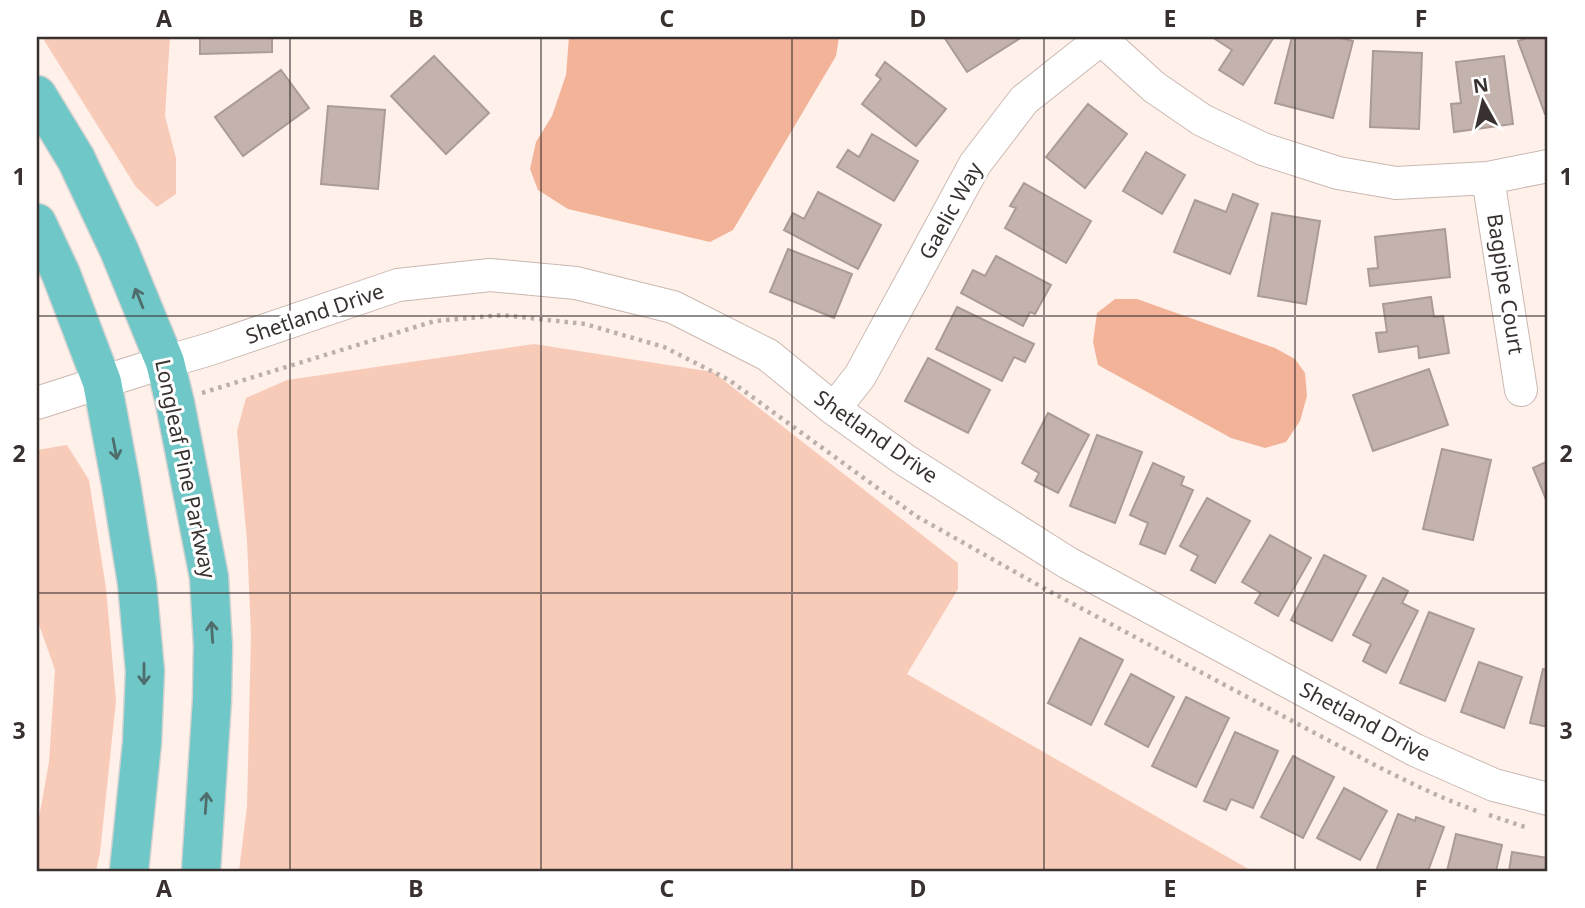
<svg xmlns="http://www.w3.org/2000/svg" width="1585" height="908" font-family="'Noto Sans',sans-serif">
	<rect width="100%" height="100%" fill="#fff0ea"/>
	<path fill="#f8cbb9" d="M42,37H170L165,116L176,158V194L157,207L136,187Z
		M534,344L713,372L958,563V589L907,674L1252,871H239L247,806L251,634L247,541L237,431L246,398L287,380Z
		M67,445L89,480L106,588L116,701L100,853L96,871H37V829L49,762L55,670L37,619V450Z"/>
	<path fill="#f3b399" d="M569,37H839L836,56L733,230L710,242L568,209L538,190L530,169L536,142L552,116L566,75Z
		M1115,299H1137L1275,348L1295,359L1305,373L1307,396L1300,421L1286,442L1265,448L1231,438L1098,365L1093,342L1097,313Z"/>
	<path fill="#c4b2ac" stroke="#ac9b94" stroke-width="2" d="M200,37H272V52L200,54Z
		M944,37H1022L967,72Z
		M1212,37H1274L1243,85L1219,70L1232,50Z
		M1292,37H1336L1353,41L1333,118L1275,103Z
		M1530,37H1548V113L1545,114L1518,41Z
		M1373,51L1422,53L1419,129L1370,127Z
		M434,56L489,113L446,154L391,96Z
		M1504,56L1513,124L1454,132L1451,104L1461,103L1456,62Z
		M885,62L946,109L916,146L862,104L881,79L876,75Z
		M281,70L309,108L243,156L215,117Z
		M1088,104L1127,134L1085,188L1046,157Z
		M328,106L385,110L378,189L321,184Z
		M872,134L918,161L894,201L837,167L848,150L859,157Z
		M1146,152L1185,175L1162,214L1123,191Z
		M1024,183L1091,221L1066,263L1005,228L1016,208L1010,206Z
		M818,192L881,225L858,269L784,230L793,213L804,219Z
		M1233,194L1258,204L1230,274L1174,252L1195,200L1226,212Z
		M1272,213L1320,221L1306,304L1258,296Z
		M1445,229L1450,277L1370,286L1368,269L1378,268L1375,237Z
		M788,249L852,274L834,318L770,292Z
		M996,256L1051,285L1035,314L1030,312L1023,326L961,293L973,270L985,276Z
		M1431,297L1434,317L1443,316L1449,353L1419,358L1418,346L1379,352L1376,333L1387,332L1383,304Z
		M957,307L1034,344L1025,362L1014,357L1002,381L936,349Z
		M928,358L990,390L968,433L905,401Z
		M1429,369L1448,425L1373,451L1353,395Z
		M1048,413L1089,435L1058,493L1035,481L1039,473L1022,463Z
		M1097,435L1142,452L1115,523L1070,506Z
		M1442,449L1491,460L1473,540L1423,529Z
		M1548,461V504L1533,468Z
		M1153,463L1184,477L1181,485L1193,490L1165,554L1140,544L1148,523L1130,515Z
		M1207,498L1250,521L1215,583L1191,570L1198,556L1180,546Z
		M1270,535L1311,558L1278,616L1255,603L1261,593L1242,582Z
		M1324,555L1366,576L1332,641L1291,620Z
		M1383,578L1408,591L1402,603L1418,611L1386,673L1363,661L1371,644L1353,635Z
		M1429,612L1474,629L1445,701L1400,683Z
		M1080,638L1123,660L1091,725L1048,703Z
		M1479,662L1522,677L1504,728L1461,712Z
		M1543,669L1548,670V727L1530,723Z
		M1131,674L1174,697L1148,747L1105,724Z
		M1186,697L1229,718L1196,787L1152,766Z
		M1235,732L1278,751L1253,808L1231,799L1226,810L1204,801Z
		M1293,756L1334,777L1303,838L1261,817Z
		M1344,788L1387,811L1360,860L1317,838Z
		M1398,814L1415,821L1416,817L1444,827L1428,871H1376Z
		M1456,834L1502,845L1496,871H1447Z
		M1512,852L1548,858V871H1509Z"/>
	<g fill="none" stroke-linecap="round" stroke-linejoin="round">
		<g stroke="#cab8b1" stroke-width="34">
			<path id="minor" d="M1099,37L1154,87L1202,120L1263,149L1338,173L1396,183L1488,178L1548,166
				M1488,178L1521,390
				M37,403L165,362L207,350L398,285L490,275L576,283L673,307L768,355L834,409L905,460L1068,563L1415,750L1494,785L1548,799
				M834,409L860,376L975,164L1024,100L1101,39"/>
		</g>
		<g stroke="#d3d2d1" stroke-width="41">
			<path id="major" d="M37,95L76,159L119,250L165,362L175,403L209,577L213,646L212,700L201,871
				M37,223L61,274L102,382L121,484L137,583L145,671L142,743L129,871"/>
		</g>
		<path stroke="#bcb0ab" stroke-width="4.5" stroke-dasharray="3.5 5" stroke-linecap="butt" d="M202,393L435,321L502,315L585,324L664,347L729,380L916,516L1047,590L1369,762C1404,780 1440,798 1477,811
			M1489,815L1525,827"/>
		<use href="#minor" stroke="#fff" stroke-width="32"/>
		<use href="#major" stroke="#6fc8c7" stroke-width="38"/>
	</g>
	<defs><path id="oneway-shaft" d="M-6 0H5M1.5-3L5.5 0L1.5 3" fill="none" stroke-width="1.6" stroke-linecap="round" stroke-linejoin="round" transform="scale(1.75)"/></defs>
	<g stroke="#4e6d6c">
		<use href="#oneway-shaft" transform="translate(139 298) rotate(-112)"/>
		<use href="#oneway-shaft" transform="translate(115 449) rotate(79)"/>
		<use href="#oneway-shaft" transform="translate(212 632) rotate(-94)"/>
		<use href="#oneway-shaft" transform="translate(144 674) rotate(90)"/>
		<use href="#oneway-shaft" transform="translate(206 803) rotate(-86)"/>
	</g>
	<path fill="none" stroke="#38312f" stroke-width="2" stroke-opacity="0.55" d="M290,37V871M541,37V871M792,37V871M1044,37V871M1295,37V871M37,316H1548M37,593H1548"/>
	<g text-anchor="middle" stroke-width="6" stroke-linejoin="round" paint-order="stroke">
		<g font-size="21" fill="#38312f" stroke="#fff">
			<text transform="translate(951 211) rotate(-61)" y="7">Gaelic Way</text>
			<text transform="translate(1505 284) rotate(81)" y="7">Bagpipe Court</text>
			<text transform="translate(315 314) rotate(-19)" y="7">Shetland Drive</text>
			<text transform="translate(876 437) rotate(35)" y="7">Shetland Drive</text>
			<text transform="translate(185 469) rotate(78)" y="7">Longleaf Pine Parkway</text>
			<text transform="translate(1365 722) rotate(28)" y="7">Shetland Drive</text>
		</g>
	</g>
	<rect width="1585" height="908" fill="none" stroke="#ffffff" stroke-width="77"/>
	<g transform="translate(1483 102) rotate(352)" stroke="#ffffff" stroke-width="5" paint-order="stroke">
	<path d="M0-5L12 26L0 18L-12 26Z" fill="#38312f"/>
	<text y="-10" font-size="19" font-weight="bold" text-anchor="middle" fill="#38312f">N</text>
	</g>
	<rect x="38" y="38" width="1508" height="832" fill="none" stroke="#38312f" stroke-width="2.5"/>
	<g font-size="23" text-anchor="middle" font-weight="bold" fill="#38312f">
		<text x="164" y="27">A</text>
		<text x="416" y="27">B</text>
		<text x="667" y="27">C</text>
		<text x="918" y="27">D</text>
		<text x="1170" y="27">E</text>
		<text x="1421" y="27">F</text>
		<text x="19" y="185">1</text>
		<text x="1566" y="185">1</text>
		<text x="19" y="462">2</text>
		<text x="1566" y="462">2</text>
		<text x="19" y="739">3</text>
		<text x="1566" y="739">3</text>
		<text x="164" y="897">A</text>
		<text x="416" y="897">B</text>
		<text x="667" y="897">C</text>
		<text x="918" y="897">D</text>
		<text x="1170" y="897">E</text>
		<text x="1421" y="897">F</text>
	</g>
</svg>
